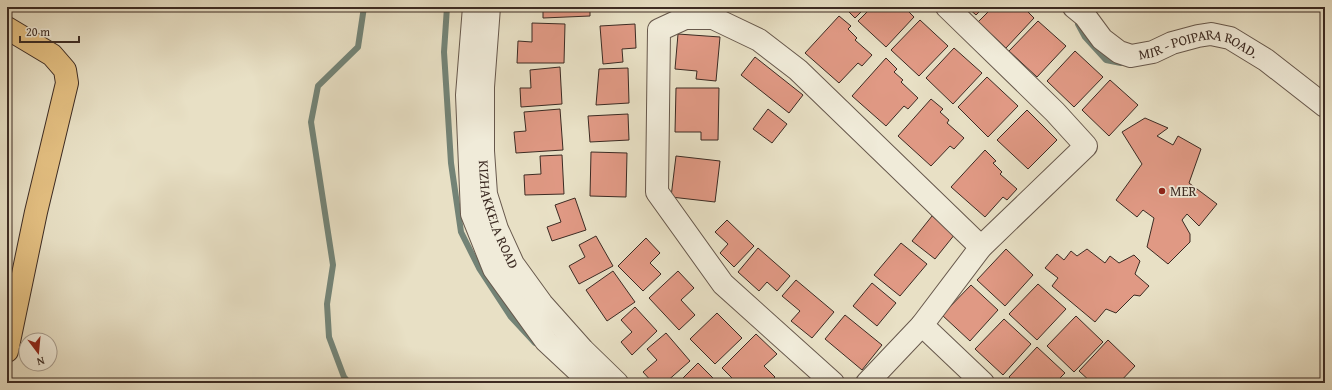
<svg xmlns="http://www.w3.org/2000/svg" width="1332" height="390" font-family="'Gentium Book Plus',serif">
	<rect width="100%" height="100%" fill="#e8e0c5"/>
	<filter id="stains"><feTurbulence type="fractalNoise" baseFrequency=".005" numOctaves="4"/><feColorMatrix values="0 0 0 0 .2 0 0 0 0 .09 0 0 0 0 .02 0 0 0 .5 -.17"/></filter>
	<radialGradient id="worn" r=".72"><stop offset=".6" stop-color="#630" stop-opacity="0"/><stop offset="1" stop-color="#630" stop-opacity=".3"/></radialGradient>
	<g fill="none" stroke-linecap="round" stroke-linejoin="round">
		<path stroke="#738376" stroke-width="6" d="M447,7L444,52L451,163L461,232L479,268L511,317L535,343
			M1078,24L1085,37L1106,60L1121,63
			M349,383L344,377L329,337L327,304L333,265L311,122L318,86L358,47L364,7"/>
	</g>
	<path fill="#e09984" stroke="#3c2b23" d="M543,7H590V16L543,18Z
		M844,7H866L855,18Z
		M872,7H904L914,17L886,47L858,21Z
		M967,7H984L976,15Z
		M993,7H1023L1034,18L1006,48L978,22Z
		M839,16L851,26L848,29L857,38L855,40L872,55L862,66L858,63L839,83L805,53Z
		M920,20L948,46L919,76L891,50Z
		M1038,21L1066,46L1037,77L1009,51Z
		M532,23L565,24L564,63H517L518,41L532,42Z
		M635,24L636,48L622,49L623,62L603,64L600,26Z
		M678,34L720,37L716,81L696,79L697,71L675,69Z
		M954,48L982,73L953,104L926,78Z
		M1075,51L1103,77L1074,107L1047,81Z
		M755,57L803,95L789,113L741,75Z
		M886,58L897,69L894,72L903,80L901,82L918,98L908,109L904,106L886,126L852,96Z
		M560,67L562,104L521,107L520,88H531L530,70Z
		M628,68L629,103L596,105L599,69Z
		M987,77L1018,106L988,137L958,107Z
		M1110,80L1138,105L1109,136L1082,110Z
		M676,88H719L718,140H701V132H675Z
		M931,99L943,109L940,112L949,120L947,123L964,138L954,149L950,146L931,166L898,136Z
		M560,109L563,150L516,153L514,132L526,131L524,112Z
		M768,109L787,124L772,143L753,129Z
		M1027,110L1057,140L1028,169L997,140Z
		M628,114L629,140L590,142L588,116Z
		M1145,118L1168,128L1157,136L1173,145L1178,136L1201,149L1189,183L1217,204L1199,226L1187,214L1182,220L1190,234V242L1168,264L1147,247L1154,218L1143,210L1137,217L1116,200L1142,164L1122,132Z
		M985,150L996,161L993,163L1002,172L1000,174L1017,189L1007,200L1003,197L985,217L951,187Z
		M591,152L627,153L626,197L590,196Z
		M562,155L564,194L525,195L524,175L541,174L540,156Z
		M676,156L720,161L715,202L671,197Z
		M575,198L586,230L552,241L547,227L561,222L555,205Z
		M932,216L955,234L935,259L912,241Z
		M727,220L754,246L734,267L720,253L728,244L715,232Z
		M596,236L613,266L579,284L569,266L585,257L579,245Z
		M646,238L660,253L650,263L661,274L643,291L618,266Z
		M901,243L927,264L900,296L874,275Z
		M758,248L790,276L777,291L767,282L759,291L738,272Z
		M1006,249L1033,275L1005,306L977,280Z
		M1087,249L1105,263L1110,256L1119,263L1134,255L1140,261L1135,274L1149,286L1140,296L1134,295L1116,313L1106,309L1095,322L1052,286L1058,278L1045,268L1057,254L1064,260L1071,251L1077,256Z
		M613,271L635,302L607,321L586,290Z
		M678,271L694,288L681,300L695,315L679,330L649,298Z
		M796,280L834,312L812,338L791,321L800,311L782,296Z
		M872,283L896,303L877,326L853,306Z
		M1038,284L1066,309L1037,340L1009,314Z
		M971,285L998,310L970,341L942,315Z
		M635,307L657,331L632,355L621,342L632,332L621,320Z
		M717,313L742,338L715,364L690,339Z
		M845,315L882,345L862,370L825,339Z
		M1076,316L1103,342L1074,372L1047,346Z
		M1004,319L1031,344L1003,375L975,349Z
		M666,333L690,361L665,383H653L643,372L657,360L647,349Z
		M756,334L777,354L764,366L775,377L769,383H737L722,368Z
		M1108,340L1135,366L1119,383H1092L1079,371Z
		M1037,347L1065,373L1055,383H1015L1009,377Z
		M698,363L718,383H680L679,382Z"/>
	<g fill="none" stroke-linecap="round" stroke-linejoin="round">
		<g stroke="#67584c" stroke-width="24">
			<g id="minor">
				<path d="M474,7L467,95L472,214L494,269L546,341L591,383"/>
				<path id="s1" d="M489,7L483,87V151L486,194L497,229L513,264L542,304L583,350L617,383"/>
				<path d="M947,7L1055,112L1086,146L981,247L922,325L983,383"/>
				<path id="s2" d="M1074,7L1085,16L1102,39L1119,52L1131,56L1153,52L1172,43L1198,36L1211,34L1230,38L1266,60L1325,106"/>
				<path d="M833,383L723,284L657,192L659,30L685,18H713L759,40L798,70L981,247"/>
				<path d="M867,383L922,325"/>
			</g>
		</g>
		<g stroke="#3c2b23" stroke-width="24">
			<path id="major" d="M7,28L52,55L65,70L67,83L36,212L7,351"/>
		</g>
		<use href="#minor" stroke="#f0ebd9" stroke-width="22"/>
		<use href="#major" stroke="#e4c082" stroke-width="22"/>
	</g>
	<circle fill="#8f2418" stroke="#f0ebd9" stroke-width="1.5" cx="1162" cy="191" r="4"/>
	<g text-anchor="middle" stroke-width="3.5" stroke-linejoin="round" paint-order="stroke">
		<g font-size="14" fill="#3c2b23" stroke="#f0ebd9">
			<text dy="5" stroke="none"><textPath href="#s2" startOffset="148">MIR - POIPARA ROAD.</textPath></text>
			<text dy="5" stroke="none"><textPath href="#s1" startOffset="210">KIZHAKKELA ROAD</textPath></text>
		</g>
		<g font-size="14" fill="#3c2b23" stroke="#f0ebd9" text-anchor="start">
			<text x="1170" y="196">MER</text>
		</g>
	</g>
	<rect width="1332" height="390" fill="none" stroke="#e8e0c5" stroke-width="24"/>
	<rect x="8" y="8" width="1316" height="374" fill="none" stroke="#3c2b23" stroke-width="2"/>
	<rect x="12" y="12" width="1308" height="366" fill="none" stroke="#3c2b23"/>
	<g transform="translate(38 352) rotate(164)"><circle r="19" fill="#f0ebd9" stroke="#a89e90"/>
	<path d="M0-3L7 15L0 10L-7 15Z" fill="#8f2418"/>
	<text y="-6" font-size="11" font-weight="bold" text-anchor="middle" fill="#3c2b23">N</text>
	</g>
	<path d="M20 36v6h59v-6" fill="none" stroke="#3c2b23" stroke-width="2"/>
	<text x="26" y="36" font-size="12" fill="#3c2b23" stroke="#f0ebd9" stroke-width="3" paint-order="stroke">20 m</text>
	<rect width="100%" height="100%" filter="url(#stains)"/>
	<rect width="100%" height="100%" fill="url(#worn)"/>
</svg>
